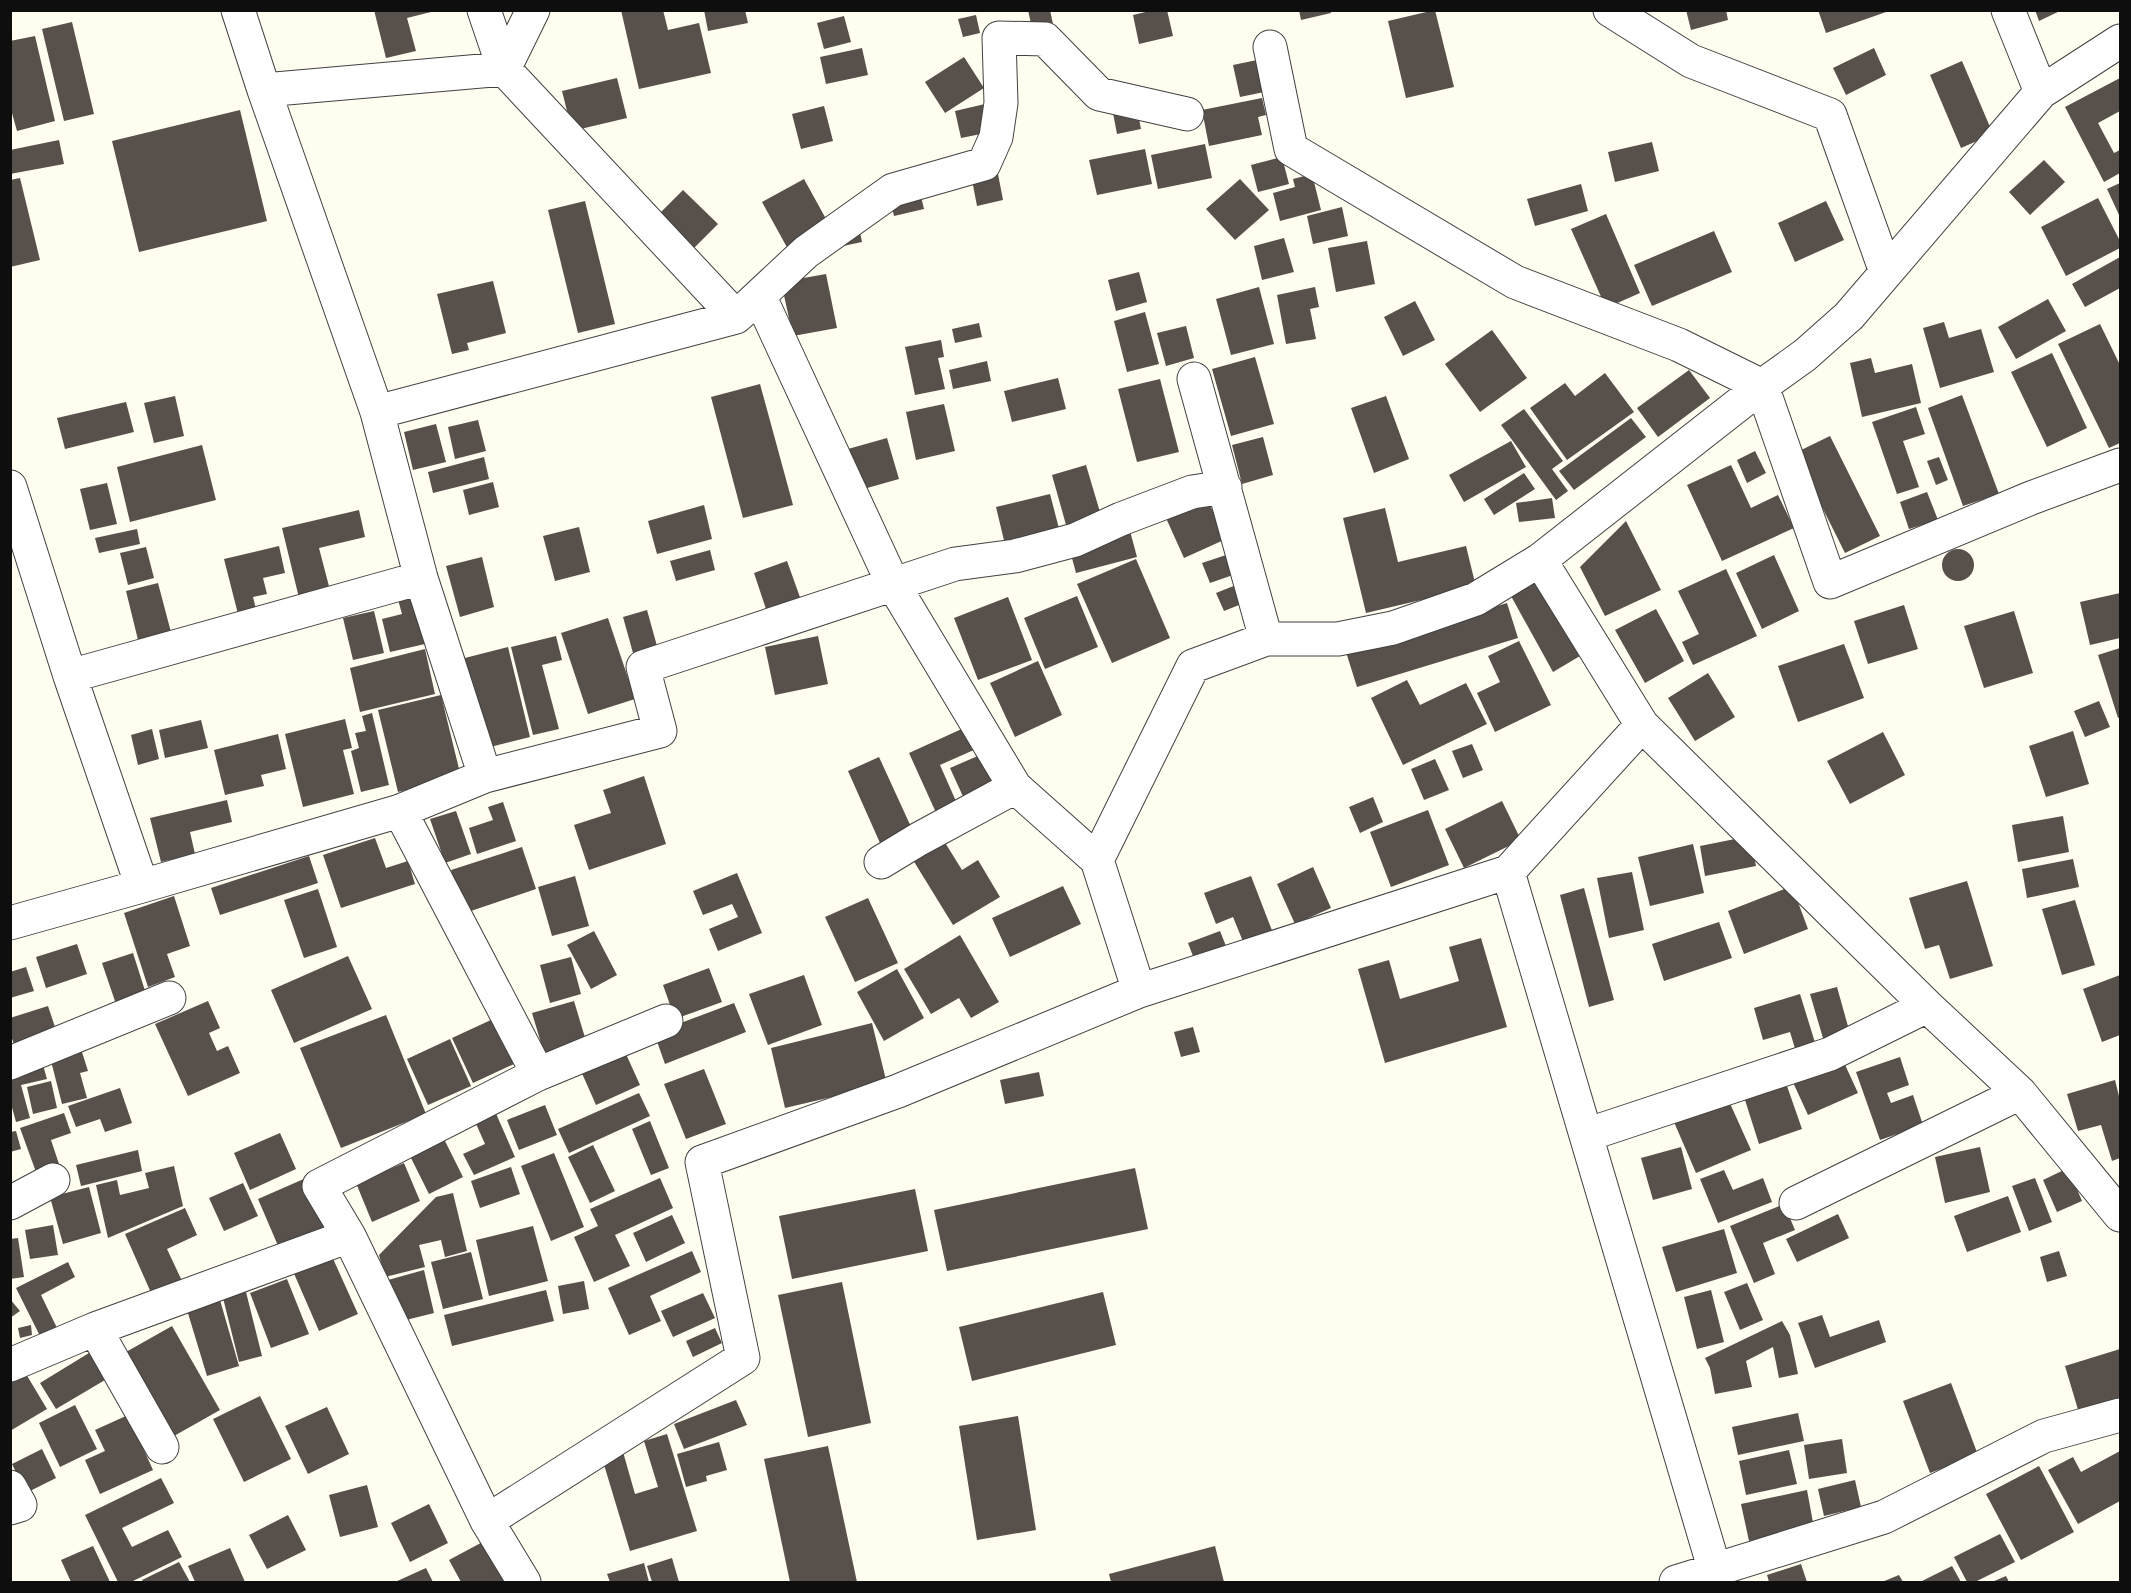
<svg xmlns="http://www.w3.org/2000/svg" width="2131" height="1593" font-family="'Source Serif 4',serif">
	<rect width="100%" height="100%" fill="#fffcf0"/>
	<path fill="#58504a" d="M374,10H435V11L407,18L416,51L386,58Z
		M621,10H663L668,30L699,23L711,73L639,89Z
		M704,10H745L748,23L708,31Z
		M1028,10H1050L1054,29L1033,33Z
		M1154,10H1167L1173,36L1139,44L1133,15Z
		M1299,10H1330L1331,13L1301,20Z
		M1435,10L1454,87L1406,98L1388,21Z
		M1686,10H1726L1728,20L1691,30Z
		M1818,10H1889V11L1826,33Z
		M2035,10H2062L2039,21Z
		M976,15L980,33L963,37L958,19Z
		M844,16L851,42L824,49L817,23Z
		M72,22L94,114L64,121L42,29Z
		M35,36L55,121L17,131L10,106V41Z
		M862,48L868,75L826,84L820,57Z
		M1874,48L1886,75L1846,95L1833,68Z
		M964,57L984,88L945,113L925,82Z
		M1262,59L1269,91L1240,97L1233,65Z
		M1962,61L1993,134L1961,148L1930,75Z
		M617,78L627,118L572,131L562,91Z
		M2120,78V111L2098,123L2114,153L2120,150V173L2104,182L2065,107Z
		M1262,98L1266,115L1258,117L1262,135L1209,146L1202,110Z
		M985,104L991,132L961,138L955,111Z
		M824,106L833,141L801,149L792,114Z
		M1137,108L1141,129L1117,134L1113,113Z
		M240,110L267,221L139,252L112,141Z
		M59,140L64,164L10,174V150Z
		M1652,142L1659,171L1615,182L1608,152Z
		M1205,144L1212,178L1158,189L1151,155Z
		M1145,149L1152,184L1097,195L1089,160Z
		M1282,157L1289,184L1258,192L1251,165Z
		M2044,160L2065,182L2030,215L2009,192Z
		M998,174L1003,200L977,206L972,180Z
		M1312,174L1321,210L1280,221L1273,193L1295,187L1293,179Z
		M20,178L40,260L10,267V180Z
		M804,179L831,228L789,251L762,202Z
		M1240,179L1269,210L1235,240L1206,209Z
		M2120,183V217L2107,189Z
		M1581,184L1588,211L1535,226L1527,199Z
		M683,190L718,224L690,252L655,218Z
		M920,192L924,209L894,216L890,199Z
		M2098,198L2120,241V248L2066,276L2041,227Z
		M585,201L615,324L578,333L548,210Z
		M1826,201L1844,240L1795,262L1778,223Z
		M1342,207L1348,236L1313,244L1307,216Z
		M1606,214L1640,293L1606,308L1571,229Z
		M859,227L862,242L843,246Z
		M1714,231L1732,272L1652,306L1634,265Z
		M1284,238L1294,272L1262,280L1254,246Z
		M1367,241L1375,284L1336,292L1328,248Z
		M2120,257V288L2085,307L2072,284Z
		M1139,272L1147,302L1116,311L1108,280Z
		M826,274L837,328L793,336L781,282Z
		M493,281L506,333L467,343L469,350L452,354L437,294Z
		M1259,287L1274,344L1231,355L1216,299Z
		M1315,287L1319,307L1310,309L1316,339L1286,344L1277,295Z
		M2048,299L2066,331L2016,359L1998,327Z
		M1415,301L1435,340L1403,356L1384,317Z
		M1145,312L1159,364L1127,372L1114,321Z
		M1944,322L1949,338L1981,329L1994,372L1940,388L1923,328Z
		M979,323L982,337L955,343L952,329Z
		M2100,324L2120,365V443L2109,448L2058,344Z
		M1186,326L1194,358L1166,366L1157,333Z
		M1492,330L1527,378L1480,412L1445,364Z
		M941,340L944,357L938,358L945,389L915,395L905,347Z
		M2052,353L2087,428L2047,447L2011,372Z
		M1255,357L1274,424L1231,436L1212,369Z
		M1871,358L1875,373L1912,364L1921,403L1862,417L1850,363Z
		M987,361L991,381L953,389L949,370Z
		M1689,370L1710,398L1658,437L1637,408Z
		M1605,373L1634,412L1567,460L1530,408L1565,383L1575,396Z
		M1058,378L1066,409L1012,422L1004,391Z
		M1160,379L1179,452L1137,462L1118,389Z
		M760,384L793,505L743,518L711,397Z
		M1962,395L1999,494L1963,506L1928,408Z
		M175,396L184,436L154,443L144,403Z
		M1386,396L1409,459L1374,473L1351,408Z
		M126,402L134,432L65,449L57,418Z
		M944,404L955,451L916,460L906,412Z
		M1916,407L1925,434L1903,441L1919,487L1897,494L1872,422Z
		M1524,409L1563,461L1552,469L1568,491L1556,500L1501,425Z
		M1631,418L1646,437L1574,490L1559,471Z
		M478,420L486,451L455,459L448,427Z
		M436,424L446,462L413,470L404,432Z
		M1830,436L1880,536L1845,553L1795,453Z
		M1263,437L1273,475L1242,484L1232,445Z
		M887,438L899,479L860,490L848,449Z
		M1511,441L1526,467L1464,502L1449,475Z
		M202,445L216,500L130,522L117,467Z
		M1755,451L1766,473L1747,483L1737,460Z
		M484,457L489,479L433,493L428,472Z
		M1939,457L1948,480L1936,485L1927,461Z
		M1086,465L1103,522L1068,532L1052,475Z
		M1731,465L1751,508L1778,495L1794,528L1722,561L1687,485Z
		M1524,473L1535,489L1494,515L1484,499Z
		M493,482L499,507L469,515L463,490Z
		M107,483L117,524L90,530L80,489Z
		M1927,492L1938,520L1909,529L1900,502Z
		M1050,494L1062,540L1007,553L996,507Z
		M1552,498L1555,518L1519,522L1516,503Z
		M1207,499L1226,539L1184,558L1166,518Z
		M704,505L712,539L657,554L648,521Z
		M1385,508L1398,562L1466,546L1476,587L1366,613L1343,518Z
		M359,510L365,537L319,548L331,594L300,602L282,528Z
		M1626,521L1661,590L1605,616L1580,567Z
		M579,527L590,572L555,581L543,536Z
		M137,529L140,544L99,553L95,538Z
		M1130,531L1137,557L1076,573L1069,547Z
		M279,546L285,573L263,578L267,594L253,597L257,613L239,618L224,559Z
		M146,547L154,578L128,585L120,553Z
		M1942 565a16 16 0 1 1 32 0a16 16 0 1 1-32 0Z
		M710,550L715,570L676,581L670,561Z
		M1226,555L1233,575L1210,583L1202,563Z
		M1774,555L1799,611L1762,629L1736,573Z
		M482,557L494,607L460,617L446,566Z
		M1136,559L1170,638L1112,663L1077,584Z
		M787,561L801,600L767,612L754,573Z
		M1726,569L1757,636L1693,665L1682,642L1699,634L1678,591Z
		M1538,580L1580,656L1553,672L1511,596Z
		M158,583L172,636L139,644L126,591Z
		M1236,585L1244,603L1224,611L1216,593Z
		M412,592L425,644L390,652L382,619L402,614L397,596Z
		M2120,593V638L2090,645L2080,602Z
		M1077,596L1098,647L1045,669L1024,618Z
		M1008,597L1032,660L978,680L954,618Z
		M1507,603L1518,638L1357,687L1346,652Z
		M1904,605L1918,649L1868,664L1854,621Z
		M1656,609L1684,661L1645,683L1615,630Z
		M647,610L657,646L633,653L623,617Z
		M374,611L384,653L353,660L343,618Z
		M2014,611L2033,673L1984,688L1964,626Z
		M608,618L635,699L588,714L561,633Z
		M556,636L562,660L542,665L559,729L533,735L511,647Z
		M818,636L828,684L775,695L765,647Z
		M1519,641L1551,705L1495,732L1477,693L1500,682L1488,656Z
		M1844,644L1864,698L1798,722L1778,666Z
		M508,647L530,737L490,747L457,660Z
		M2120,648V717L2118,718L2098,655Z
		M425,649L435,694L360,712L350,668Z
		M1038,661L1062,715L1015,737L990,683Z
		M1708,673L1735,717L1695,741L1668,698Z
		M1407,680L1420,705L1466,683L1487,724L1403,765L1371,698Z
		M441,695L461,777L398,792L378,710Z
		M2099,701L2110,727L2085,737L2074,711Z
		M372,713L389,785L361,792L351,751L359,748L355,733L366,731L362,716Z
		M345,719L352,748L343,750L354,794L303,807L285,734Z
		M201,720L208,748L165,758L159,730Z
		M966,727L976,749L940,765L959,808L938,817L909,753Z
		M152,729L159,759L138,765L131,735Z
		M2073,731L2089,784L2046,797L2029,746Z
		M1883,732L1905,775L1850,804L1827,761Z
		M278,734L286,769L261,775L264,786L225,795L214,750Z
		M1472,744L1483,770L1463,778L1452,751Z
		M980,755L996,789L966,803L950,768Z
		M879,757L912,829L880,843L848,771Z
		M1435,759L1449,790L1424,800L1411,769Z
		M644,776L666,844L589,870L574,825L611,813L603,790Z
		M1373,797L1383,822L1360,833L1349,807Z
		M227,800L232,822L190,832L195,854L161,862L150,818Z
		M1502,801L1521,840L1464,868L1445,829Z
		M503,802L516,841L477,854L469,828L493,820L488,807Z
		M1428,810L1449,865L1391,887L1370,832Z
		M456,811L471,854L445,863L430,819Z
		M2063,816L2069,852L2018,862L2012,825Z
		M1750,836L1756,866L1705,876L1700,846Z
		M375,838L386,868L408,861L415,884L341,908L323,855Z
		M944,841L962,870L978,860L1000,897L953,925L913,860Z
		M1693,844L1704,893L1650,906L1638,857Z
		M522,847L536,889L465,913L451,870Z
		M309,856L318,883L220,915L211,888Z
		M2073,859L2079,887L2027,898L2022,869Z
		M1313,867L1331,908L1295,924L1277,884Z
		M1632,872L1644,930L1609,938L1597,878Z
		M737,873L762,933L718,951L709,929L738,917L732,904L703,915L693,891Z
		M575,876L589,926L552,936L538,887Z
		M1251,876L1273,933L1244,944L1233,917L1216,924L1204,893Z
		M1967,881L1993,966L1950,979L1939,945L1925,949L1909,898Z
		M1063,886L1081,924L1010,957L992,918Z
		M1792,886L1808,929L1744,954L1728,911Z
		M1584,888L1614,1000L1589,1007L1560,895Z
		M318,889L337,947L304,958L284,900Z
		M174,896L190,946L167,954L175,977L148,987L124,913Z
		M868,898L898,963L855,982L825,917Z
		M2075,900L2095,965L2062,975L2042,909Z
		M1719,922L1732,958L1664,981L1652,944Z
		M594,931L617,975L591,989L567,945Z
		M1220,931L1228,951L1196,964L1188,943Z
		M960,935L999,1002L971,1018L959,998L931,1014L904,969Z
		M1481,938L1507,1027L1385,1063L1358,969L1389,960L1400,999L1459,981L1449,947Z
		M77,944L87,974L46,988L36,957Z
		M133,953L147,997L117,1007L102,963Z
		M348,956L372,1009L294,1043L271,990Z
		M571,957L581,994L550,1003L540,965Z
		M26,967L34,991L10,998V972Z
		M709,968L722,1002L675,1019L663,985Z
		M897,969L924,1018L884,1041L857,992Z
		M804,975L822,1025L768,1045L749,994Z
		M2120,975V1035L2102,1042L2083,989Z
		M1837,987L1851,1037L1825,1045L1810,994Z
		M1800,994L1817,1049L1797,1055L1790,1032L1763,1040L1754,1008Z
		M208,1001L220,1028L209,1033L217,1051L228,1046L240,1073L188,1096L155,1024Z
		M574,1001L586,1041L544,1053L532,1013Z
		M734,1003L746,1032L665,1064L654,1033Z
		M48,1006L58,1036L16,1050L10,1033V1018Z
		M386,1015L426,1114L341,1148L300,1048Z
		M493,1019L514,1064L473,1083L452,1038Z
		M872,1023L887,1084L785,1108L771,1048Z
		M1193,1027L1200,1052L1181,1057L1174,1032Z
		M450,1039L471,1086L428,1105L407,1059Z
		M621,1043L640,1085L596,1105L577,1062Z
		M81,1049L88,1071L80,1073L87,1098L62,1104L50,1057Z
		M1841,1056L1858,1093L1808,1115L1791,1078Z
		M1900,1057L1909,1085L1887,1093L1891,1103L1913,1095L1923,1125L1880,1140L1856,1072Z
		M43,1065L47,1079L21,1085L30,1118L16,1122L10,1100V1073Z
		M704,1069L726,1124L686,1139L664,1084Z
		M1039,1072L1044,1096L1005,1104L1000,1080Z
		M2115,1080L2120,1100V1158L2112,1161L2101,1125L2078,1131L2067,1094Z
		M51,1081L57,1108L33,1114L27,1087Z
		M1787,1086L1802,1129L1759,1144L1745,1100Z
		M120,1088L132,1123L105,1132L100,1119L76,1127L68,1106Z
		M639,1093L650,1116L569,1153L558,1129Z
		M1728,1099L1751,1150L1696,1173L1674,1122Z
		M545,1105L557,1135L519,1150L507,1120Z
		M494,1109L515,1157L474,1175L463,1154L485,1144L473,1117Z
		M64,1113L71,1133L51,1140L59,1164L36,1172L20,1128Z
		M650,1121L669,1168L651,1175L632,1129Z
		M16,1131L21,1149L10,1152V1132Z
		M280,1133L296,1169L250,1190L234,1153Z
		M444,1139L463,1177L429,1194L410,1156Z
		M593,1145L615,1191L590,1203L568,1157Z
		M1681,1147L1692,1189L1653,1200L1641,1158Z
		M1980,1147L1990,1192L1945,1203L1935,1157Z
		M138,1150L142,1171L81,1186L76,1165Z
		M554,1153L584,1227L551,1241L521,1166Z
		M404,1163L420,1201L372,1222L356,1183Z
		M174,1166L183,1206L108,1238L96,1185L117,1180L120,1195L149,1188L145,1173Z
		M511,1167L520,1194L480,1208L471,1181Z
		M1135,1168L1148,1229L947,1271L934,1210Z
		M2068,1168L2082,1201L2057,1212L2043,1180Z
		M1724,1170L1733,1190L1763,1178L1772,1202L1718,1223L1700,1179Z
		M306,1178L328,1227L279,1248L258,1199Z
		M660,1178L673,1208L615,1235L630,1266L594,1282L574,1237L598,1226L590,1209Z
		M2035,1178L2052,1222L2029,1231L2012,1186Z
		M243,1183L258,1216L224,1231L209,1198Z
		M89,1187L101,1233L63,1244L50,1197Z
		M915,1189L928,1251L792,1279L779,1216Z
		M453,1193L467,1251L445,1257L441,1240L419,1245L425,1267L385,1277L379,1255L436,1197Z
		M2008,1196L2021,1232L1967,1252L1954,1216Z
		M1784,1204L1795,1230L1763,1243L1775,1274L1754,1283L1730,1226Z
		M185,1208L197,1235L167,1249L182,1281L152,1295L125,1234Z
		M1838,1214L1849,1238L1797,1262L1786,1239Z
		M672,1215L685,1243L646,1262L633,1233Z
		M53,1225L58,1255L30,1259L25,1230Z
		M533,1226L548,1281L489,1296L476,1240Z
		M1724,1229L1737,1273L1676,1292L1662,1247Z
		M18,1238L24,1277L10,1279V1239Z
		M692,1251L701,1272L650,1296L661,1321L629,1335L608,1288Z
		M2059,1251L2067,1276L2047,1282L2040,1257Z
		M330,1252L358,1314L319,1331L292,1269Z
		M471,1252L483,1299L443,1309L431,1262Z
		M68,1262L75,1277L41,1295L58,1330L41,1338L16,1288Z
		M424,1270L434,1313L398,1322L388,1280Z
		M287,1279L309,1334L271,1348L250,1293Z
		M584,1281L589,1309L563,1314L558,1286Z
		M842,1282L871,1423L808,1437L778,1295Z
		M1747,1283L1763,1320L1740,1330L1724,1292Z
		M546,1290L554,1321L452,1346L444,1315Z
		M1711,1290L1724,1342L1697,1349L1684,1297Z
		M246,1292L262,1356L239,1362L223,1298Z
		M1103,1292L1116,1345L972,1381L959,1327Z
		M703,1293L715,1318L673,1337L661,1311Z
		M10,1299L20,1311L10,1318Z
		M220,1300L239,1366L207,1376L187,1310Z
		M1822,1315L1830,1337L1879,1320L1886,1342L1815,1368L1798,1323Z
		M1782,1321L1790,1335L1798,1374L1779,1378L1773,1347L1746,1361L1752,1387L1715,1394L1710,1368L1705,1358Z
		M31,1325L32,1335L20,1338L18,1328Z
		M172,1326L220,1410L174,1436L126,1352Z
		M715,1328L722,1343L693,1357L686,1341Z
		M2120,1349V1400L2079,1413L2065,1366Z
		M89,1353L105,1380L56,1409L40,1383Z
		M23,1369L47,1409L10,1431V1377Z
		M1951,1383L1978,1455L1930,1473L1903,1401Z
		M260,1396L291,1459L244,1482L213,1419Z
		M736,1400L747,1425L684,1449L674,1424Z
		M75,1405L97,1449L60,1467L39,1423Z
		M327,1407L349,1454L308,1474L285,1426Z
		M1798,1413L1804,1441L1738,1455L1732,1427Z
		M128,1415L153,1470L100,1494L85,1460L105,1451L95,1430Z
		M1018,1416L1036,1530L977,1540L959,1426Z
		M667,1434L697,1531L630,1551L602,1458L623,1452L635,1494L658,1487L644,1441Z
		M1842,1439L1847,1473L1809,1479L1804,1445Z
		M719,1442L727,1470L706,1476L707,1481L686,1487L677,1454Z
		M828,1446L857,1582H790L764,1459Z
		M42,1449L56,1478L26,1493L12,1464Z
		M1789,1450L1797,1484L1746,1495L1739,1461Z
		M2120,1451V1501L2078,1524L2048,1470L2073,1457L2081,1472Z
		M2039,1466L2074,1532L2021,1560L1986,1494Z
		M161,1478L174,1503L122,1528L132,1547L168,1530L182,1557L131,1582H118L85,1515Z
		M1855,1480L1861,1507L1824,1516L1818,1489Z
		M367,1485L378,1527L340,1537L329,1495Z
		M1807,1490L1814,1528L1749,1541L1741,1504Z
		M429,1504L448,1543L410,1562L391,1523Z
		M288,1515L306,1550L267,1569L249,1535Z
		M2000,1534L2015,1562L1975,1582H1967L1954,1557Z
		M490,1538L515,1582H461L449,1560Z
		M93,1546L110,1582H71L61,1560Z
		M1215,1546L1224,1582H1111L1109,1574Z
		M230,1548L245,1582H195L188,1566Z
		M672,1558L679,1582H652L647,1566Z
		M179,1562L190,1582H143L142,1580Z
		M644,1563L649,1582H610L607,1574Z
		M1801,1564L1807,1582H1769L1767,1575Z
		M1952,1566L1961,1582H1920Z
		M426,1568L433,1582H395Z
		M1899,1575L1903,1582H1882Z
		M2006,1576L2009,1582H1992Z"/>
	<g fill="none" stroke-linecap="round" stroke-linejoin="round">
		<g stroke="#414141" stroke-width="35">
			<path id="street" d="M238,10L264,90L377,412L421,578L485,776
				M484,10L504,69L736,317L746,308L764,306L893,584L1015,787L1097,860
				M1610,10L1691,61L1830,115L1886,272
				M2008,10L2041,92
				M1270,47L1291,149L1515,282L1679,345L1762,386L1830,582L2031,498L2120,465
				M264,90L504,69L533,10
				M746,308L806,252L893,190L984,164L996,137L1001,103L999,38L1045,39L1099,94L1187,114
				M1194,379L1266,639
				M377,412L736,317
				M10,487L70,676L142,886
				M70,676L421,578
				M1642,725L1927,1006L2020,1093L2120,1215
				M400,811L538,1074
				M881,862L919,839L1015,787
				M1508,872L1715,1571
				M10,923L142,886L400,811L485,776L660,731L643,667L955,564L1015,556L1075,540L1121,519L1192,492L1225,487
				M1139,991L1508,872L1642,725L1540,560
				M10,1063L169,998
				M1586,1135L1830,1054L1927,1006
				M10,1203L53,1180
				M1796,1203L2020,1093
				M95,1329L162,1447
				M10,1365L95,1329L349,1236
				M10,1487L20,1505L10,1508
				M487,1521L349,1236L319,1186L538,1074L666,1021
				M524,1582L487,1521L743,1358L702,1162L898,1091L1139,991L1097,860L1193,666L1266,639H1338L1393,628L1476,599L1540,560L1762,386L1805,355L1849,316L2041,92L2120,41
				M1676,1582L1884,1517L2044,1436L2120,1415"/>
		</g>
		<use href="#street" stroke="#fff" stroke-width="33"/>
	</g>
	<rect width="2131" height="1593" fill="none" stroke="#0e0e0e" stroke-width="24"/>
</svg>
